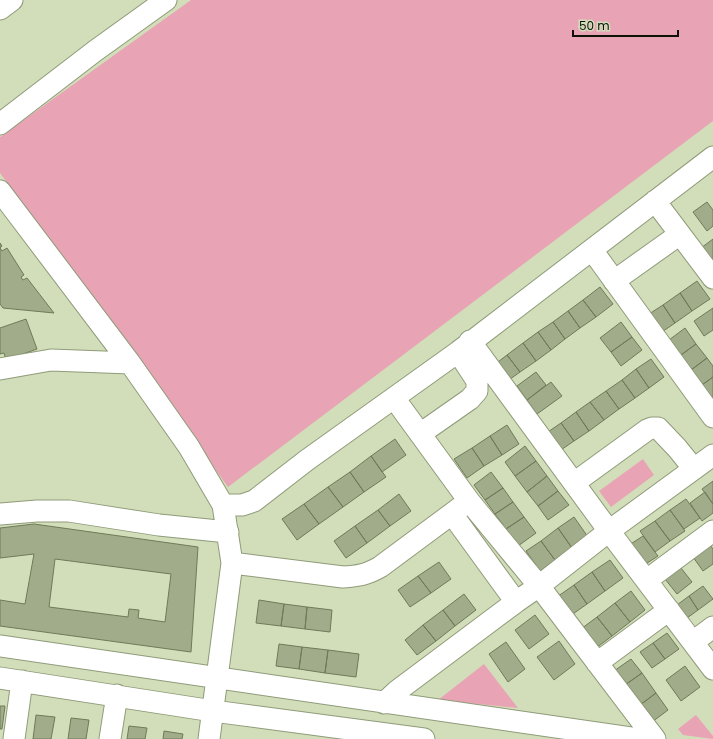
<svg xmlns="http://www.w3.org/2000/svg" width="713" height="739" font-family="Poppins,sans-serif">
	<rect width="100%" height="100%" fill="#d2deba"/>
	<path fill="#e8a4b5" d="M191,0H713V121L228,487L0,173V137Z
		M643,459L654,475L611,507L599,491Z
		M484,664L518,708L438,700Z
		M696,715L713,736V739L683,735L678,729Z"/>
	<path fill="#a1ac8a" stroke="#6f7a59" fill-rule="evenodd" d="M707,202L713,210V226L707,231L693,212Z
		M713,239V259L711,260L701,248Z
		M0,243L2,246L0,248L2,251L7,248L24,275L21,277L23,280L27,278L54,313L3,308L0,304Z
		M697,281L710,299L692,311L680,293Z
		M600,287L613,304L596,317L583,300Z
		M680,293L692,311L675,323L663,305Z
		M583,300L596,317L580,328L568,311Z
		M663,305L675,323L659,334L646,316Z
		M713,308V330L704,336L694,321Z
		M568,311L580,328L565,339L553,322Z
		M26,319L37,349L6,360L4,353L0,354V328Z
		M553,322L565,339L551,350L538,332Z
		M621,322L632,337L611,352L600,338Z
		M685,328L696,344L681,355L669,340Z
		M538,332L551,350L536,361L523,343Z
		M632,337L642,350L621,366L611,352Z
		M523,343L536,361L520,372L507,355Z
		M696,344L707,358L691,370L681,355Z
		M507,355L520,372L506,382L494,365Z
		M707,358L713,366V377L702,385L691,370Z
		M651,359L664,377L649,388L636,369Z
		M636,369L649,388L635,398L622,380Z
		M536,372L546,385L527,400L517,386Z
		M713,377V399L702,385Z
		M622,380L635,398L619,409L606,391Z
		M551,382L562,396L537,414L527,400Z
		M606,391L619,409L604,420L590,402Z
		M590,402L604,420L589,431L576,412Z
		M576,412L589,431L574,441L561,423Z
		M561,423L574,441L558,452L545,434Z
		M507,425L519,444L502,455L490,436Z
		M490,436L502,455L484,466L472,448Z
		M395,439L406,455L382,472L371,456Z
		M525,446L536,461L515,476L505,462Z
		M472,448L484,466L467,478L454,459Z
		M371,456L386,477L364,492L350,472Z
		M536,461L547,476L527,492L515,476Z
		M350,472L364,492L343,507L328,487Z
		M491,472L503,488L485,500L474,485Z
		M547,476L558,491L538,506L527,492Z
		M713,481V504L702,489Z
		M328,487L343,507L319,524L304,504Z
		M503,488L513,502L495,514L485,500Z
		M558,491L569,505L548,520L538,506Z
		M705,492L713,504V513L702,521L690,503Z
		M399,494L411,511L390,526L378,510Z
		M686,499L700,518L684,529L670,510Z
		M513,502L524,517L506,529L495,514Z
		M304,504L319,524L297,540L282,519Z
		M378,510L390,526L367,543L355,526Z
		M670,510L685,531L670,541L655,521Z
		M524,517L536,533L518,546L506,529Z
		M574,517L588,537L572,548L558,528Z
		M655,521L670,541L655,552L640,531Z
		M34,524L198,547L191,652L0,626V600L25,604L34,554L0,558V528ZM55,559L171,574L165,622L138,618L139,610L129,609L128,617L49,607Z
		M355,526L367,543L346,558L334,541Z
		M558,528L572,548L555,560L541,541Z
		M643,536L658,556L641,567L626,547Z
		M541,541L555,560L540,571L526,551Z
		M710,545L713,549V564L703,571L693,557Z
		M610,560L623,578L605,591L592,572Z
		M439,562L451,579L431,593L418,576Z
		M681,568L692,582L677,594L665,579Z
		M592,572L605,591L587,604L574,585Z
		M418,576L431,593L410,607L398,590Z
		M574,585L587,604L570,616L557,597Z
		M703,586L713,599L698,610L689,596Z
		M631,591L645,610L630,622L615,603Z
		M464,594L476,610L455,626L443,610Z
		M689,596L698,610L683,621L673,608Z
		M259,600L284,604L281,626L256,623Z
		M615,603L630,622L612,636L597,617Z
		M284,604L307,607L305,629L281,626Z
		M307,607L332,610L330,632L305,629Z
		M443,610L455,626L436,641L423,625Z
		M535,615L549,634L529,649L515,630Z
		M597,617L612,636L596,648L581,629Z
		M423,625L436,641L417,655L405,640Z
		M667,633L679,649L665,659L653,643Z
		M559,641L575,664L554,680L537,657Z
		M506,642L525,669L508,682L489,654Z
		M653,643L665,659L652,668L640,652Z
		M279,644L302,647L299,669L276,666Z
		M302,647L328,650L325,673L299,669Z
		M328,650L359,654L356,677L325,673Z
		M631,659L642,673L625,685L614,671Z
		M685,666L700,687L681,701L666,680Z
		M642,673L656,693L640,705L625,685Z
		M656,693L668,710L652,722L640,705Z
		M0,706H5L2,729H0Z
		M36,715L55,717L51,739H33Z
		M71,718L89,720L86,739H68Z
		M129,726L147,728L145,739H127Z
		M164,731L183,734L182,739H163Z"/>
	<g fill="none" stroke-linecap="round" stroke-linejoin="round">
		<g stroke="#8f9b79" stroke-width="23">
			<path id="minor" d="M0,9L12,0
				M0,124L95,51L166,0
				M0,191L130,363L189,447L223,505L232,563L209,739
				M655,201L713,278
				M592,250L713,417
				M614,281L680,234
				M470,341L609,531L713,669
				M0,369L51,360L130,363
				M394,398L469,501L539,586L655,739
				M420,434L470,399L477,391V381L458,352
				M574,483L647,430L652,428H658L677,448L694,469
				M223,505H242L254,501L307,460L458,352L713,157
				M0,514L37,511H69L159,525L228,532
				M452,514L516,602
				M232,563L343,577C358,576 366,575 380,567L469,501
				M647,580L713,531
				M693,642L713,627
				M0,646L638,739
				M597,663L669,610
				M0,678L213,711L424,739
				M384,703L397,691L516,602L539,586L609,531L713,455
				M14,739L22,681
				M110,739L117,695"/>
		</g>
		<use href="#minor" stroke="#fff" stroke-width="21"/>
	</g>
	<path d="M573 30v6h105v-6" fill="none" stroke="#0e1206" stroke-width="2"/>
	<text x="579" y="30" font-size="12" fill="#0e1206" stroke="#d2deba" stroke-width="3" paint-order="stroke">50 m</text>
</svg>
